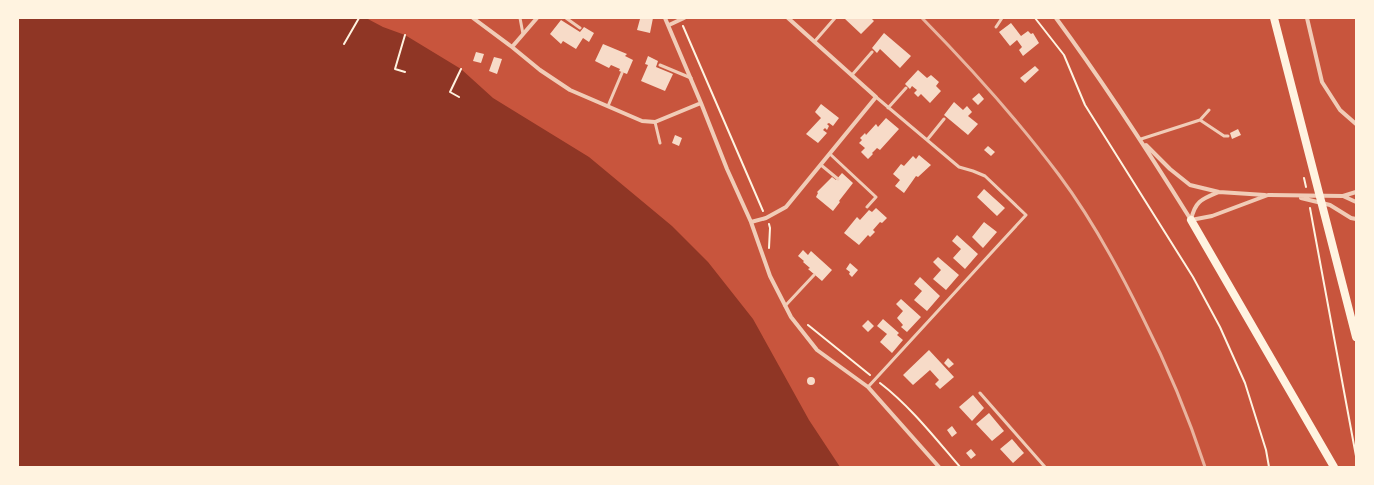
<svg xmlns="http://www.w3.org/2000/svg" width="1374" height="485" font-family="'Space Grotesk',sans-serif">
	<rect width="100%" height="100%" fill="#c8553d"/>
	<path fill="#8f3625" d="M18,18H366L383,27L405,35L461,69L493,98L589,157L672,226L708,262L753,319L809,420L840,467H18Z"/>
	<path fill="#f7dbc8" d="M637,18H653L650,33L637,30L640,19Z
		M844,18H871L874,21L861,34Z
		M561,20L580,32L584,27L594,33L589,42L583,38L576,49L563,41L561,44L550,34Z
		M1011,23L1021,36L1028,31L1031,34L1033,33L1039,43L1023,56L1019,50L1022,47L1017,40L1010,46L999,32Z
		M884,33L911,56L900,68L880,49L877,53L872,48Z
		M603,44L627,54L625,56L633,60L627,74L619,71L620,69L611,65L609,68L595,61Z
		M476,52L484,54L481,63L473,61Z
		M648,56L658,61L656,67L673,74L665,91L641,81L648,65L645,64Z
		M494,57L502,59L497,74L489,71Z
		M1035,66L1039,70L1025,83L1020,78Z
		M918,70L927,78L931,75L939,82L936,86L941,91L930,103L921,94L918,97L914,93L917,90L912,86L910,89L905,84Z
		M979,93L984,99L978,105L972,99Z
		M954,102L963,110L967,106L972,112L968,116L978,124L968,135L944,115Z
		M821,104L839,118L833,126L829,123L827,124L829,126L827,130L825,128L823,130L827,133L818,143L806,134L821,118L815,112Z
		M886,118L899,129L880,150L877,148L872,153L873,154L868,159L861,152L865,148L859,143L862,140L860,138L865,133L866,135L876,124L878,127Z
		M1238,129L1241,135L1232,139L1230,133Z
		M675,135L682,138L679,146L672,143Z
		M988,146L995,152L991,156L984,150Z
		M919,155L931,165L918,177L916,176L904,193L895,186L900,180L893,174L901,164L904,166L913,156L916,159Z
		M842,173L853,183L839,201L840,202L833,211L816,197L818,193L817,192L832,177L836,180Z
		M984,189L1005,208L997,216L977,197Z
		M876,208L887,218L882,223L880,222L873,230L875,232L870,237L868,235L859,245L844,233L857,217L860,220L869,210L872,212Z
		M984,222L997,232L983,248L972,237Z
		M957,235L978,254L965,269L953,258L961,249L952,241Z
		M803,250L808,255L811,251L832,270L822,281L808,269L810,268L803,262L804,261L798,256Z
		M938,257L959,275L946,290L933,279L941,270L933,262Z
		M850,263L858,270L852,277L849,274L850,272L846,269Z
		M920,277L940,296L927,311L914,300L922,291L914,284Z
		M901,299L921,317L907,332L901,327L903,325L897,318L903,311L896,304Z
		M883,319L899,333L897,335L903,340L892,353L880,342L887,334L877,326Z
		M868,320L874,326L868,332L862,326Z
		M929,350L954,377L940,389L935,384L939,380L930,370L913,385L903,375Z
		M948,358L954,364L949,368L944,363Z
		M807 381a4 4 0 1 1 8 0a4 4 0 1 1-8 0Z
		M973,395L984,408L972,421L959,407Z
		M989,413L1004,431L992,441L976,424Z
		M952,426L957,433L952,437L947,430Z
		M1012,439L1024,453L1013,463L1000,449Z
		M971,449L976,455L971,459L966,453Z"/>
	<g fill="none" stroke-linecap="round" stroke-linejoin="round">
		<path stroke="#fff3e0" stroke-width="2" d="M1035,18L1064,55L1085,105L1193,277L1220,327L1245,383L1266,450L1269,467
			M683,26L763,211
			M344,44L359,18
			M405,72L395,69L405,35
			M459,97L450,92L461,69
			M1304,178L1306,187
			M1310,208L1356,456
			M769,224L770,228L769,248
			M808,325L870,375
			M880,383C910,406 935,438 960,467"/>
		<path stroke="#f1ccb7" stroke-width="3" d="M520,18L523,34
			M566,18L580,28
			M996,27L1002,18
			M815,41L835,18
			M660,65L691,78
			M852,75L872,52
			M608,106L622,73
			M888,108L906,88
			M1200,120L1209,110
			M655,122L660,143
			M1141,139L1200,120L1224,136H1228
			M927,140L944,119
			M830,154L876,197L867,207
			M821,165L838,179
			M785,306L814,275
			M868,387L1026,215L985,176L973,171L959,167L876,97
			M980,393L1045,467"/>
		<path stroke="#f1ccb7" stroke-width="4" d="M473,18L512,47L540,70L570,90L642,121L655,122L701,103L727,169L751,222L770,276L791,317L817,350L868,387L939,467
			M665,18L701,103
			M1056,18C1104,83 1148,151 1191,220
			M1307,18L1322,82L1340,110L1356,124
			M669,25L684,18
			M512,47L537,18
			M1146,145L1170,169L1190,185L1219,192L1265,195
			M1219,192C1202,199 1195,201 1191,220L1212,216L1268,195L1343,196L1356,202
			M1343,196L1356,192
			M1301,198L1330,205L1351,218L1356,219
			M751,222L766,218L786,207L876,97L788,18"/>
		<path stroke="#fff3e0" stroke-width="8" d="M1274,18L1356,337
			M1191,220L1334,467"/>
		<path stroke="#e9b49f" stroke-width="3" d="M922,18C971,68 1017,119 1059,175C1092,219 1118,267 1142,316C1167,365 1188,415 1205,467"/>
	</g>
	<rect width="1374" height="485" fill="none" stroke="#fff3e0" stroke-width="38"/>
</svg>
